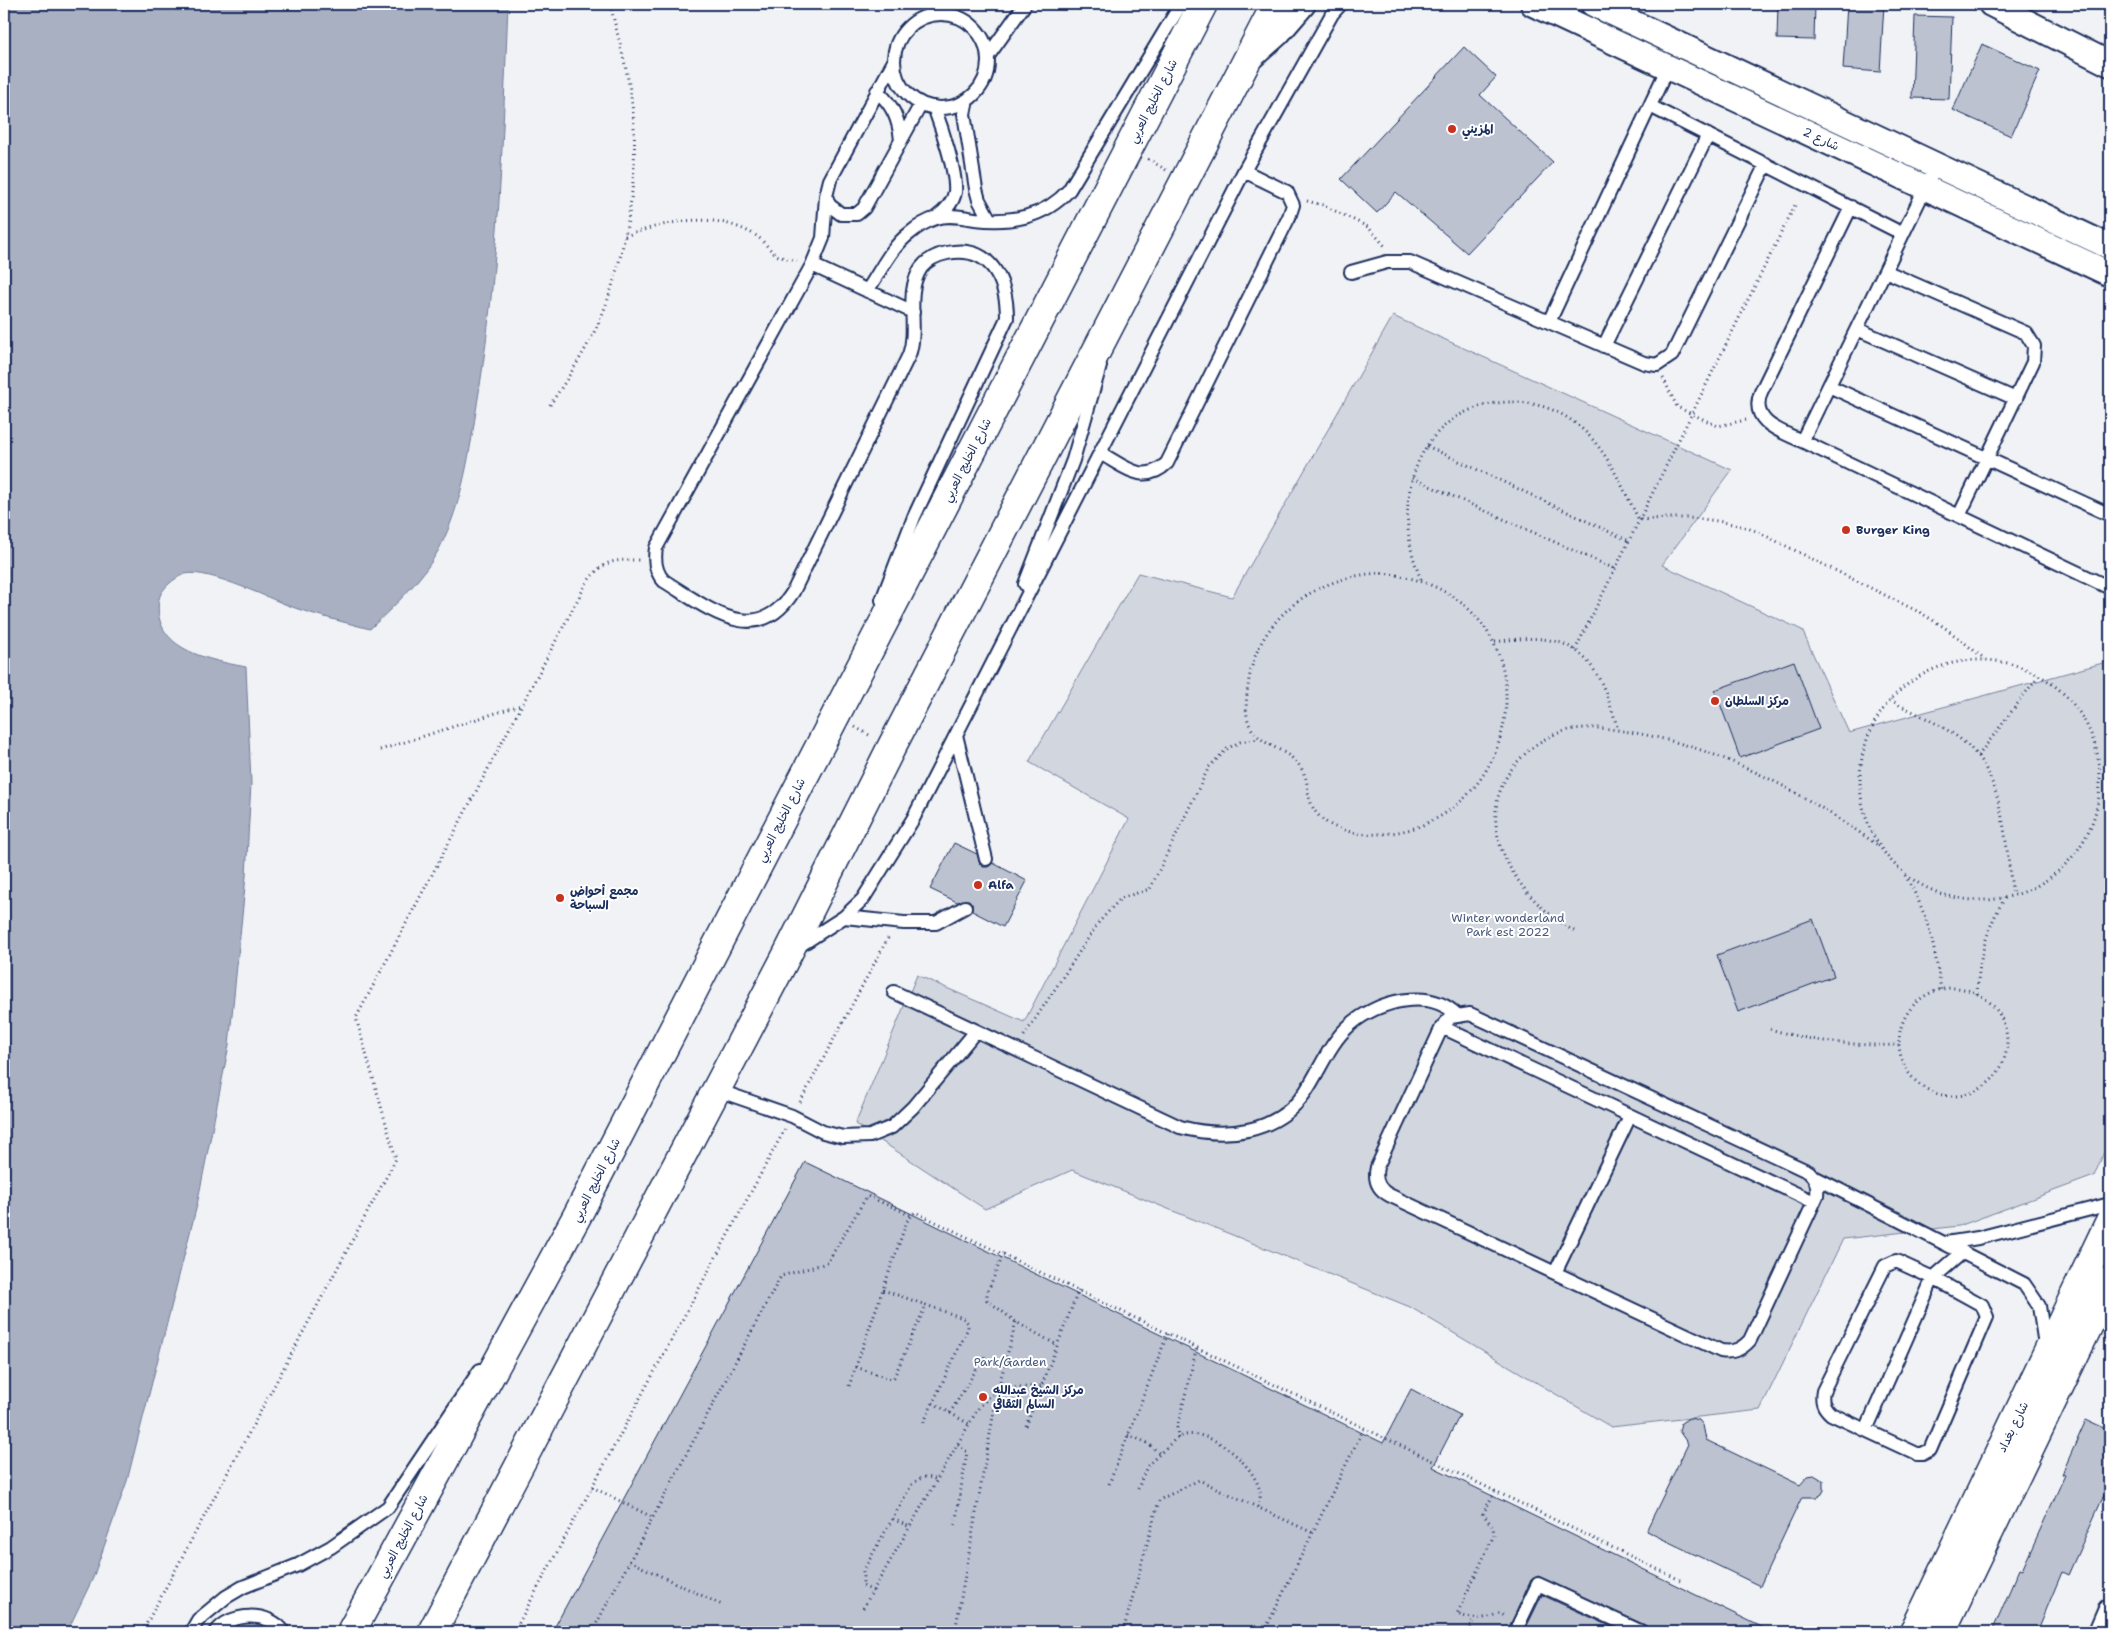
<svg xmlns="http://www.w3.org/2000/svg" width="2114" height="1636" font-family="'Shantell Sans','Playpen Sans Arabic',sans-serif">
	<rect width="100%" height="100%" fill="#f1f2f5"/>
	<filter id="ink" filterUnits="userSpaceOnUse"><feTurbulence type="fractalNoise" baseFrequency=".02" numOctaves="2"/><feDisplacementMap in="SourceGraphic" scale="10" xChannelSelector="R" yChannelSelector="G"/><feConvolveMatrix kernelMatrix="1 2 1 2 8 2 1 2 1" color-interpolation-filters="sRGB"/></filter>
	<g filter="url(#ink)">
		<path fill="#d2d6df" stroke="#76829e" d="M1393,316L1732,470L1662,565L1802,630L1849,733L2110,661V1138L2094,1176L1959,1226L1843,1239L1760,1410L1611,1427L1410,1307L1072,1170L985,1209L855,1124L917,975L1024,1022L1129,819L1029,762L1138,573L1232,597Z"/>
		<path fill="#a8b0c2" stroke="#707c9a" d="M4,4H508C503,134 499,264 479,392C471,442 465,493 444,539C428,575 398,602 370,629C347,623 323,617 301,610C275,602 209,568 185,574C175,577 161,589 159,599C151,650 210,660 246,667L251,783L246,876L229,1045L197,1205L127,1481L93,1578L67,1632H4Z"/>
		<path fill="#bcc2d0" stroke="#1b2f5e" d="M1778,4H1815L1814,40L1777,39Z
			M1847,4H1884L1880,72L1843,69Z
			M1915,16L1952,17L1949,99L1912,98Z
			M1982,44L2040,71L2011,136L1953,110Z
			M1464,47L1496,77L1480,95L1553,162L1467,253L1396,192L1377,213L1341,179Z
			M1794,661L1819,729L1740,758L1715,690Z
			M954,843L977,854L980,864L983,867H988L993,863L1027,881L1003,927L972,911V904L969,900L957,902L930,889Z
			M1813,919L1834,976L1738,1012L1717,955Z
			M805,1162L1383,1443L1411,1389L1460,1415L1433,1467L1772,1632H1650L1645,1625L1538,1576L1531,1580L1507,1632H552Z
			M1689,1418L1699,1420L1703,1425L1706,1440L1800,1485L1808,1476L1814,1475L1824,1481V1490L1822,1494L1817,1497H1802L1760,1586L1646,1531L1688,1444L1679,1431L1681,1423Z
			M2086,1420L2110,1431V1496L2105,1493L2068,1575L2062,1572L2037,1632H1992L2019,1569L2022,1570L2065,1475L2062,1474Z
			M1542,1595L1623,1632H1524Z"/>
		<g fill="none" stroke-linecap="round" stroke-linejoin="round">
			<g stroke="#1b2f5e" stroke-width="16">
				<path id="lane" d="M894 61a47 47 0 1 1 94 0a47 47 0 1 1-94 0Z
					M988,56L1025,4
					M877,91C893,105 899,120 901,140
					M967,100L964,114L976,189L979,200L990,220
					M1650,106L1903,234
					M934,107C941,126 957,173 955,192C953,203 945,211 937,217
					M826,196L829,205L841,214H857L864,208L921,104
					M1851,207L1761,392C1749,422 1780,431 1802,441L2110,588
					M812,265L913,312
					M1885,271L2026,333L2034,346L2033,362L1959,516
					M1351,272L1387,262H1410L1644,363L1657,365L1672,355L1766,164
					M867,291C880,272 891,247 910,233C917,227 927,221 936,218C948,214 963,217 975,219C1011,223 1044,218 1069,190L1181,4
					M1549,322L1668,67
					M1857,329L2016,399
					M1604,346L1708,135
					M1829,386L2110,515
					M1802,441L1936,166
					M1100,453C1124,466 1143,486 1167,463L1289,217L1293,205L1287,192L1244,171
					M1025,584L1073,460L1100,366
					M882,600L914,517L1007,318C1007,281 991,244 947,253C937,255 927,260 921,268C904,294 919,327 909,355L793,592C756,650 707,607 664,581C655,572 654,560 656,548L812,265L823,238L826,196L830,180L894,61
					M956,735L986,859
					M844,917L904,923H936L965,907
					M796,948L844,917L863,899L913,819L1244,171L1332,14L1341,4
					M894,992L1180,1127C1225,1139 1278,1134 1306,1091C1320,1070 1330,1042 1350,1025C1377,1001 1429,987 1457,1015
					M1470,1014L1809,1172C1817,1180 1818,1186 1817,1196L1750,1340C1742,1349 1734,1353 1721,1351L1389,1195C1378,1189 1374,1180 1377,1167L1442,1027L1451,1017Z
					M1442,1027L1814,1202
					M717,1090L792,1116L823,1132L843,1137L870,1136L892,1127L913,1107L976,1031
					M1814,1177L2024,1284L2039,1306L2045,1345
					M1946,1243L1978,1238L2110,1204
					M1896,1261L1933,1278L1982,1305L1987,1317L1930,1450L1922,1454H1917L1831,1414C1823,1407 1821,1401 1823,1391L1885,1266Z
					M1555,1273L1630,1116
					M2094,1315L2110,1325
					M1866,1430L1933,1278L1963,1252
					M191,1632L198,1620L226,1597L243,1587L298,1565L331,1547L388,1507L480,1370
					M216,1632C231,1612 269,1611 284,1632
					M1515,1632L1538,1584L1642,1632"/>
			</g>
			<g stroke="#1b2f5e" stroke-width="28">
				<path id="street" d="M1533,4L2110,274
					M1593,4L2110,247
					M1991,4L2110,64
					M1250,58L1278,33L1303,4
					M2101,1632L2110,1611"/>
			</g>
			<g stroke="#1b2f5e" stroke-width="31">
				<path id="primary" d="M351,1632L577,1216L1203,4
					M432,1632L788,953L891,748L1276,4
					M1914,1632L2110,1221
					M1941,1632L2110,1281"/>
			</g>
			<path stroke="#1b2f5e" stroke-width="3" stroke-dasharray="1 4" stroke-linecap="butt" d="M1148,159L1166,170
				M1307,201L1323,205L1368,227L1386,247
				M625,236C670,221 711,210 755,235C763,240 768,248 775,254C781,258 790,259 797,261
				M1663,378L1677,407L1718,426L1746,420
				M550,405C571,373 594,339 607,302C628,240 640,170 632,104C628,71 618,37 610,4
				M1427,446L1629,541
				M1412,478L1615,569
				M1382,573C1570,593 1528,842 1365,834C1341,832 1314,823 1309,796C1307,786 1307,777 1301,768C1288,747 1260,748 1249,724C1244,710 1247,694 1249,679C1260,614 1320,575 1382,573Z
				M1421,579C1388,505 1415,406 1508,402C1535,401 1561,410 1581,428C1608,451 1623,489 1639,520C1680,516 1717,517 1756,531L1921,613L1944,627L1985,659
				M1495,642C1576,628 1597,656 1618,730
				M1575,650L1796,203
				M1860 780a120 120 0 1 1 240 0a120 120 0 1 1-240 0Z
				M1890,700C1914,713 1942,724 1964,742C2005,775 2005,845 2013,895
				M855,727L871,736
				M380,750L521,705
				M1978,756L2039,675
				M1905,875C1929,916 1934,944 1941,990
				M1574,931C1513,896 1461,814 1525,754C1541,738 1562,729 1585,728C1604,727 1623,731 1641,734C1729,751 1807,795 1879,846
				M1899 1042a54 54 0 1 1 108 0a54 54 0 1 1-108 0Z
				M1977,994C1979,959 1986,928 2005,898
				M1770,1029C1813,1042 1855,1046 1899,1045
				M1024,1036L1099,922L1121,898L1150,889L1209,767L1228,748L1240,742L1258,739
				M800,1102L888,938
				M1004,1253L987,1293V1300L1016,1322L1057,1345
				M883,1290L963,1318L968,1323V1328L923,1424
				M856,1367L890,1379L894,1377L926,1305
				M849,1386L907,1221L915,1212L1680,1580
				M933,1403L969,1424
				M950,1413L979,1365L985,1358L1004,1364
				M1026,1426L1079,1289
				M1128,1435L1148,1443L1161,1455
				M1178,1438L1177,1428L1197,1347
				M1109,1484L1168,1333
				M592,1487L652,1517
				M1138,1489C1141,1481 1144,1471 1149,1464C1150,1463 1175,1439 1177,1438C1206,1422 1255,1464 1260,1492C1261,1497 1259,1502 1258,1507
				M1495,1491L1483,1514L1493,1527L1494,1535L1457,1614C1473,1620 1484,1620 1499,1613L1505,1616
				M893,1519L910,1527
				M955,1525L967,1452L958,1444
				M629,1561L722,1605
				M873,1591L863,1586V1571L912,1484C921,1477 926,1475 937,1480
				M863,1608L979,1407L998,1389L1041,1386
				M142,1632L396,1159L356,1018L587,582C604,560 612,560 639,560
				M514,1632L785,1129
				M592,1632L781,1276L827,1263L867,1196L911,1215
				M955,1632L998,1389L1016,1322
				M1123,1632L1159,1500L1199,1480L1313,1533
				M1264,1632L1364,1428
				M1468,1632L1474,1619"/>
			<use href="#lane" stroke="#fff" stroke-width="12"/>
			<use href="#street" stroke="#fff" stroke-width="24"/>
			<use href="#primary" stroke="#fff" stroke-width="28"/>
		</g>
	</g>
	<g fill="#c8321e" stroke="#fff" stroke-width="2">
		<circle cx="1452" cy="129" r="5"/>
		<circle cx="1846" cy="530" r="5"/>
		<circle cx="1715" cy="701" r="5"/>
		<circle cx="978" cy="885" r="5"/>
		<circle cx="560" cy="898" r="5"/>
		<circle cx="983" cy="1397" r="5"/>
	</g>
	<g text-anchor="middle" stroke-width="4" stroke-linejoin="round" paint-order="stroke">
		<g font-size="12" fill="#1b2f5e" stroke="#fff">
			<text transform="translate(1153 101) rotate(-63)" y="4">شارع الخليج العربي</text>
			<text transform="translate(1821 139) rotate(25)" y="4">شارع 2</text>
			<text transform="translate(967 460) rotate(-63)" y="4">شارع الخليج العربي</text>
			<text transform="translate(781 820) rotate(-63)" y="4">شارع الخليج العربي</text>
			<text transform="translate(596 1180) rotate(-63)" y="4">شارع الخليج العربي</text>
			<text transform="translate(2013 1427) rotate(-64)" y="4">شارع بغداد</text>
			<text transform="translate(403 1536) rotate(-62)" y="4">شارع الخليج العربي</text>
		</g>
		<g font-size="12" font-weight="bold" fill="#1b2f5e" stroke="#fff" text-anchor="start">
			<text x="1462" y="133">المزيني</text>
			<text x="1856" y="534">Burger King</text>
			<text x="1725" y="705">مركز السلطان</text>
			<text x="988" y="889">Alfa</text>
			<text x="570" y="895">مجمع أحواض<tspan x="570" dy="14">السباحة</tspan></text>
			<text x="993" y="1394">مركز الشيخ عبدالله<tspan x="993" dy="14">السالم الثقافي</tspan></text>
		</g>
		<g font-size="12" fill="#49597e" stroke="#fff">
			<text x="1508" y="922">Winter wonderland<tspan x="1508" dy="14">Park est 2022</tspan></text>
			<text x="1010" y="1366">Park/Garden</text>
		</g>
	</g>
	<rect width="2114" height="1636" fill="none" stroke="#fff" stroke-width="20"/>
	<rect x="10" y="10" width="2094" height="1616" fill="none" stroke="#1b2f5e" stroke-width="2" filter="url(#ink)"/>
</svg>
